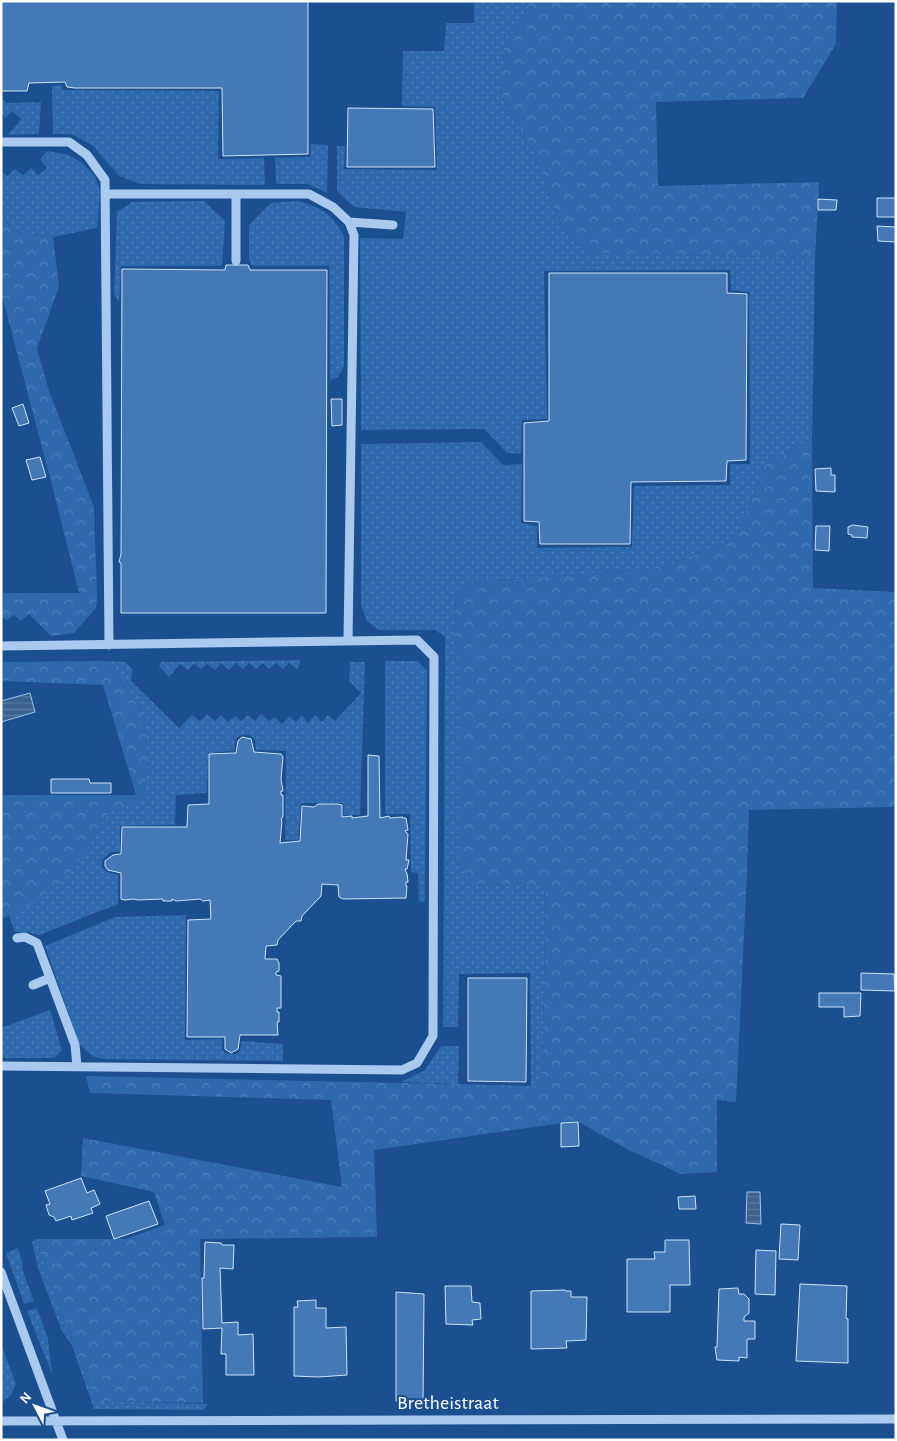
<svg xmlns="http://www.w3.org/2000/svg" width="897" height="1441" font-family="'Alegreya Sans',sans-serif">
	<defs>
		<pattern id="grass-dots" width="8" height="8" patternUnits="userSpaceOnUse" patternTransform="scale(1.25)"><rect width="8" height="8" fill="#2e69ad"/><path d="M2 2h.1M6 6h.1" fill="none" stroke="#4d80b9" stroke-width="1.8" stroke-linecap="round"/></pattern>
		<pattern id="forest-crowns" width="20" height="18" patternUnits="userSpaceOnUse" patternTransform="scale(1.25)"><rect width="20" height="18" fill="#2e69ad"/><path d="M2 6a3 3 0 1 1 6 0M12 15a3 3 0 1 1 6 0" fill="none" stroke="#4d80b9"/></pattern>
		<pattern id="water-rules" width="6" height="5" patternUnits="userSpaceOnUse" patternTransform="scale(1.25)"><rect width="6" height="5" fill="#3c6290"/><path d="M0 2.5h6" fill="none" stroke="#597aa1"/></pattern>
	</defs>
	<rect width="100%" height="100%" fill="#1b4f8f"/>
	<path fill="url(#grass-dots)" d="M474,1H529L528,8L504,47L501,96L533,150L558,219L583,253L815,258L812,438L765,465L736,538L662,568L470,583L456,599L453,634L461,662L472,883L546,884L542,1086H531L530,973L459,974L458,1027H443L445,637L435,630H379L367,621L361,605V444L481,442L503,465L522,464L521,523L537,526V548L632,547L634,486L730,485V464H750L749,292L731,290L730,270L544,271L547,419L522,420L521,454L507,453L484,429L361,430L360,238L403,239L406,212L354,207L337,191V146H345L344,169L437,170L435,107L402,106L403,51H444L446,23H474Z
		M62,85L63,90L219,91L218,159L264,158L265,185L140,184L119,176L92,145L71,134H53L52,86Z
		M1,97L7,103L41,102L39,134L8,135L21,119L12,111L6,118L1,113Z
		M311,144L328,145L327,193L308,184H276L275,158L310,157Z
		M47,151L69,155L81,162L95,176L100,192L97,228L53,237L11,231L1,204V171L7,176L15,169L23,175L31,168L38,175L47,168L40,159Z
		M204,201L225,221L222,266H121L119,302L114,294L117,212L132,202Z
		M297,201C323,208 331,213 344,236V366L338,377L330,380L329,266H252L249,260V225L271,203Z
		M301,660L297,669L289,663L283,669L276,663L269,669L263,663L256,669L249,663L243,669L236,663L229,670L221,663L215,670L207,664L201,669L194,664L188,670L180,664L169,677L159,666L161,662Z
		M104,661L126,662L132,669L131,681L179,728L192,715L200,721L207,714L215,721L221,715L228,722L235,716L241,721L248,715L255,721L261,714L269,721L275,717L282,724L290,716L296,722L302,715L308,723L315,715L322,722L328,715L335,721L361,693L349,681L350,662H365L360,815H344L343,803H301L298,840H285L286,751L256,750L255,740L250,735H242L236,738L234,751L208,753L207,793L176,795L175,825L120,826V852H111L102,860V867L107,872L118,875V904L39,935L28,932H15L9,916L46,894L63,880L85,850L110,810L144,792L148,761L146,732L138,700Z
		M385,661H418L427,671L425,902L419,901L418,873L411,872L410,814H385Z
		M186,915L185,1040L222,1039V1050L227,1054H236L239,1052L242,1041L283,1044V1061L103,1059L92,1056L79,1044L45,946L115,917Z
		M50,1010L62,1050L54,1058H1V1028Z
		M441,1046H459L458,1084L401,1082L425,1070Z
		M36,1239L69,1333L96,1401L208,1404L203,1410L94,1409L72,1346L61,1329L38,1268L32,1242Z
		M18,1248L22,1261L23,1272L34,1301L24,1304L6,1253Z
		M37,1308L48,1339L52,1374L27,1311Z
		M1,1344L16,1384L11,1395L1,1403Z"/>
	<path fill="url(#forest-crowns)" d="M529,1H837L836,44L803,98L656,102L658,186L819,182L815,258L583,253L558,219L533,150L501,96L504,47L528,8Z
		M1,204L11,231L53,237L59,287L37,348L48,388L94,507L97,596L96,608L74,633L51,636L29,614L21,621L14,615L6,620L1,616V593H79L53,489L1,292Z
		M812,438L813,588L896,592V807L749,810L747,873L736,1102L717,1100V1172L681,1174L625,1148L577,1121L374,1150L377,1237L200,1239L203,1403L96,1401L69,1333L36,1239H126L165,1225L154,1192L81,1176L83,1138L342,1187L331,1100L90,1093L86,1076L542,1086L546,885L472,883L462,869L461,662L453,634L456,599L470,583L662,568L736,538L765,465Z
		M104,661L138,700L146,732L148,761L144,792L147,802L110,810C97,831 80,863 63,880C51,893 18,913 1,919V795H136L103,685L1,681V662Z"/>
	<path fill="url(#water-rules)" stroke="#9cc4f0" d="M30,693L35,712L1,722V701Z
		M747,1192H760L761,1224L746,1223Z"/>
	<path fill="#4478b7" stroke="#cfe3fa" d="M1,1H308V154L223,156L222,88H75L67,87L65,82L29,83L27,91H1Z
		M348,108L433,109L435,167H347Z
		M877,198H896V217H877Z
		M818,199L837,200L836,210H818Z
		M877,226L896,227V242L878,241Z
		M226,265H248L250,270H327L326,613H121V563L119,562L121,554L122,269L225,270Z
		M549,273H727V293L747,294L746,460L727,461L726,481L631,482L630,544H540L539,522L524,521V423L549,421Z
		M331,399H342V425L332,426Z
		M23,404L29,423L19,426L12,408Z
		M40,457L46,477L32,480L26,460Z
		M831,468V475H835V492L816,491L815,469Z
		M853,525L868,527L867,538L852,537V535L848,534V527Z
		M816,526H830L829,551L815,550Z
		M242,737L251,739L254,752L281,754L283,757L281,779L283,791H281V795H283V816L281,820L282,821L280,843L300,841L302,806L314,807L318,804H338L342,805V817L352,816V818L368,816V755L379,756L380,818L389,816L390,818L403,817V818H406L408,830L405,831L408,834L406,860H409L407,869H405L406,872L407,873L408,882H406V886H407L406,898L343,899L339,897L338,885L322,884L321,896L302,916L301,921H296L278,940L277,945L266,946L265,959H277L279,963V971L276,972V975L281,976V1008H277V1012H279V1022H277L278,1035H240L238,1049L231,1053L225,1049V1037H187L188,920L211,919L210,900L203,901L200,899L176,901L172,899V901H163V899L138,900L134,899L125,900L121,899V873L108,870L105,866V861L113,855L121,854L122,827H187L188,805L209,804V754L236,753L238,741Z
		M51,779H89L90,783H111V793H51Z
		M861,973L894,974L895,991L861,990Z
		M468,978H527L526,1082L468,1081Z
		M819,993H861L860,1016L844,1017V1007H819Z
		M578,1122L579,1146L561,1147V1123Z
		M81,1178L87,1193L94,1190L100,1204L91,1208L93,1213L72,1220L71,1216L56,1221L54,1217L49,1215L46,1205L50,1204L45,1191Z
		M695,1196L696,1209H679L678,1197Z
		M149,1201L158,1224L114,1239L106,1216Z
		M781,1224L800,1225L798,1260L779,1259Z
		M665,1240H689L690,1285H670V1312H627V1259H655L654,1252H665Z
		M205,1242L221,1243L222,1245H234L233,1269L220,1268L222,1323L238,1322V1335L253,1334L254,1375H226V1354H221L222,1328L203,1329L202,1278H204Z
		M756,1250L776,1251L775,1295L755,1294Z
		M800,1284L847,1286L846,1318L848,1319V1363L796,1361Z
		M445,1286H471L472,1302L480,1303L481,1319L472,1320L473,1325L446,1324Z
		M738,1288L739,1294H744L749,1299V1313L744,1317V1321H755V1339H747V1358L739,1357V1361L717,1360L715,1347H717L719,1289Z
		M565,1290L566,1291H571V1297H587L586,1340L566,1341L567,1348L531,1349V1291Z
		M396,1292L424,1294L423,1402L396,1401Z
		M316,1300V1308H326V1328L346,1327L347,1375L318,1377L294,1376V1307H298L297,1301Z"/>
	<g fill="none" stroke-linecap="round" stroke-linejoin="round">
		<path stroke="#a9c9ee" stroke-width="9" d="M1,142H69L87,155L105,180L109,645
			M105,194H309L333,207L349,222L354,235L348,641
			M236,194V261
			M349,222L393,225
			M1,646L417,640L434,657L433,1036L417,1063L402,1070L1,1066
			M17,938L25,937L37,943L75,1045L77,1066
			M33,985L50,978
			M1,1272L63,1440
			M1,1421L896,1419"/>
	</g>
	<g text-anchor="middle" stroke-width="4" stroke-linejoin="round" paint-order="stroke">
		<g font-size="20" fill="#fff" stroke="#1b4f8f">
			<text x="448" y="1409">Bretheistraat</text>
		</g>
	</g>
	<rect width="897" height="1441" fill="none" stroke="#ffffff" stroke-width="5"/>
	<g transform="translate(35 1406) rotate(311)" stroke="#1b4f8f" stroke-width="4" paint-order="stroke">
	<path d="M0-4L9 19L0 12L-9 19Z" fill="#ffffff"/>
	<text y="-8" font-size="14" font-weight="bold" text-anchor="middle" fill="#ffffff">N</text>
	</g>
</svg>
